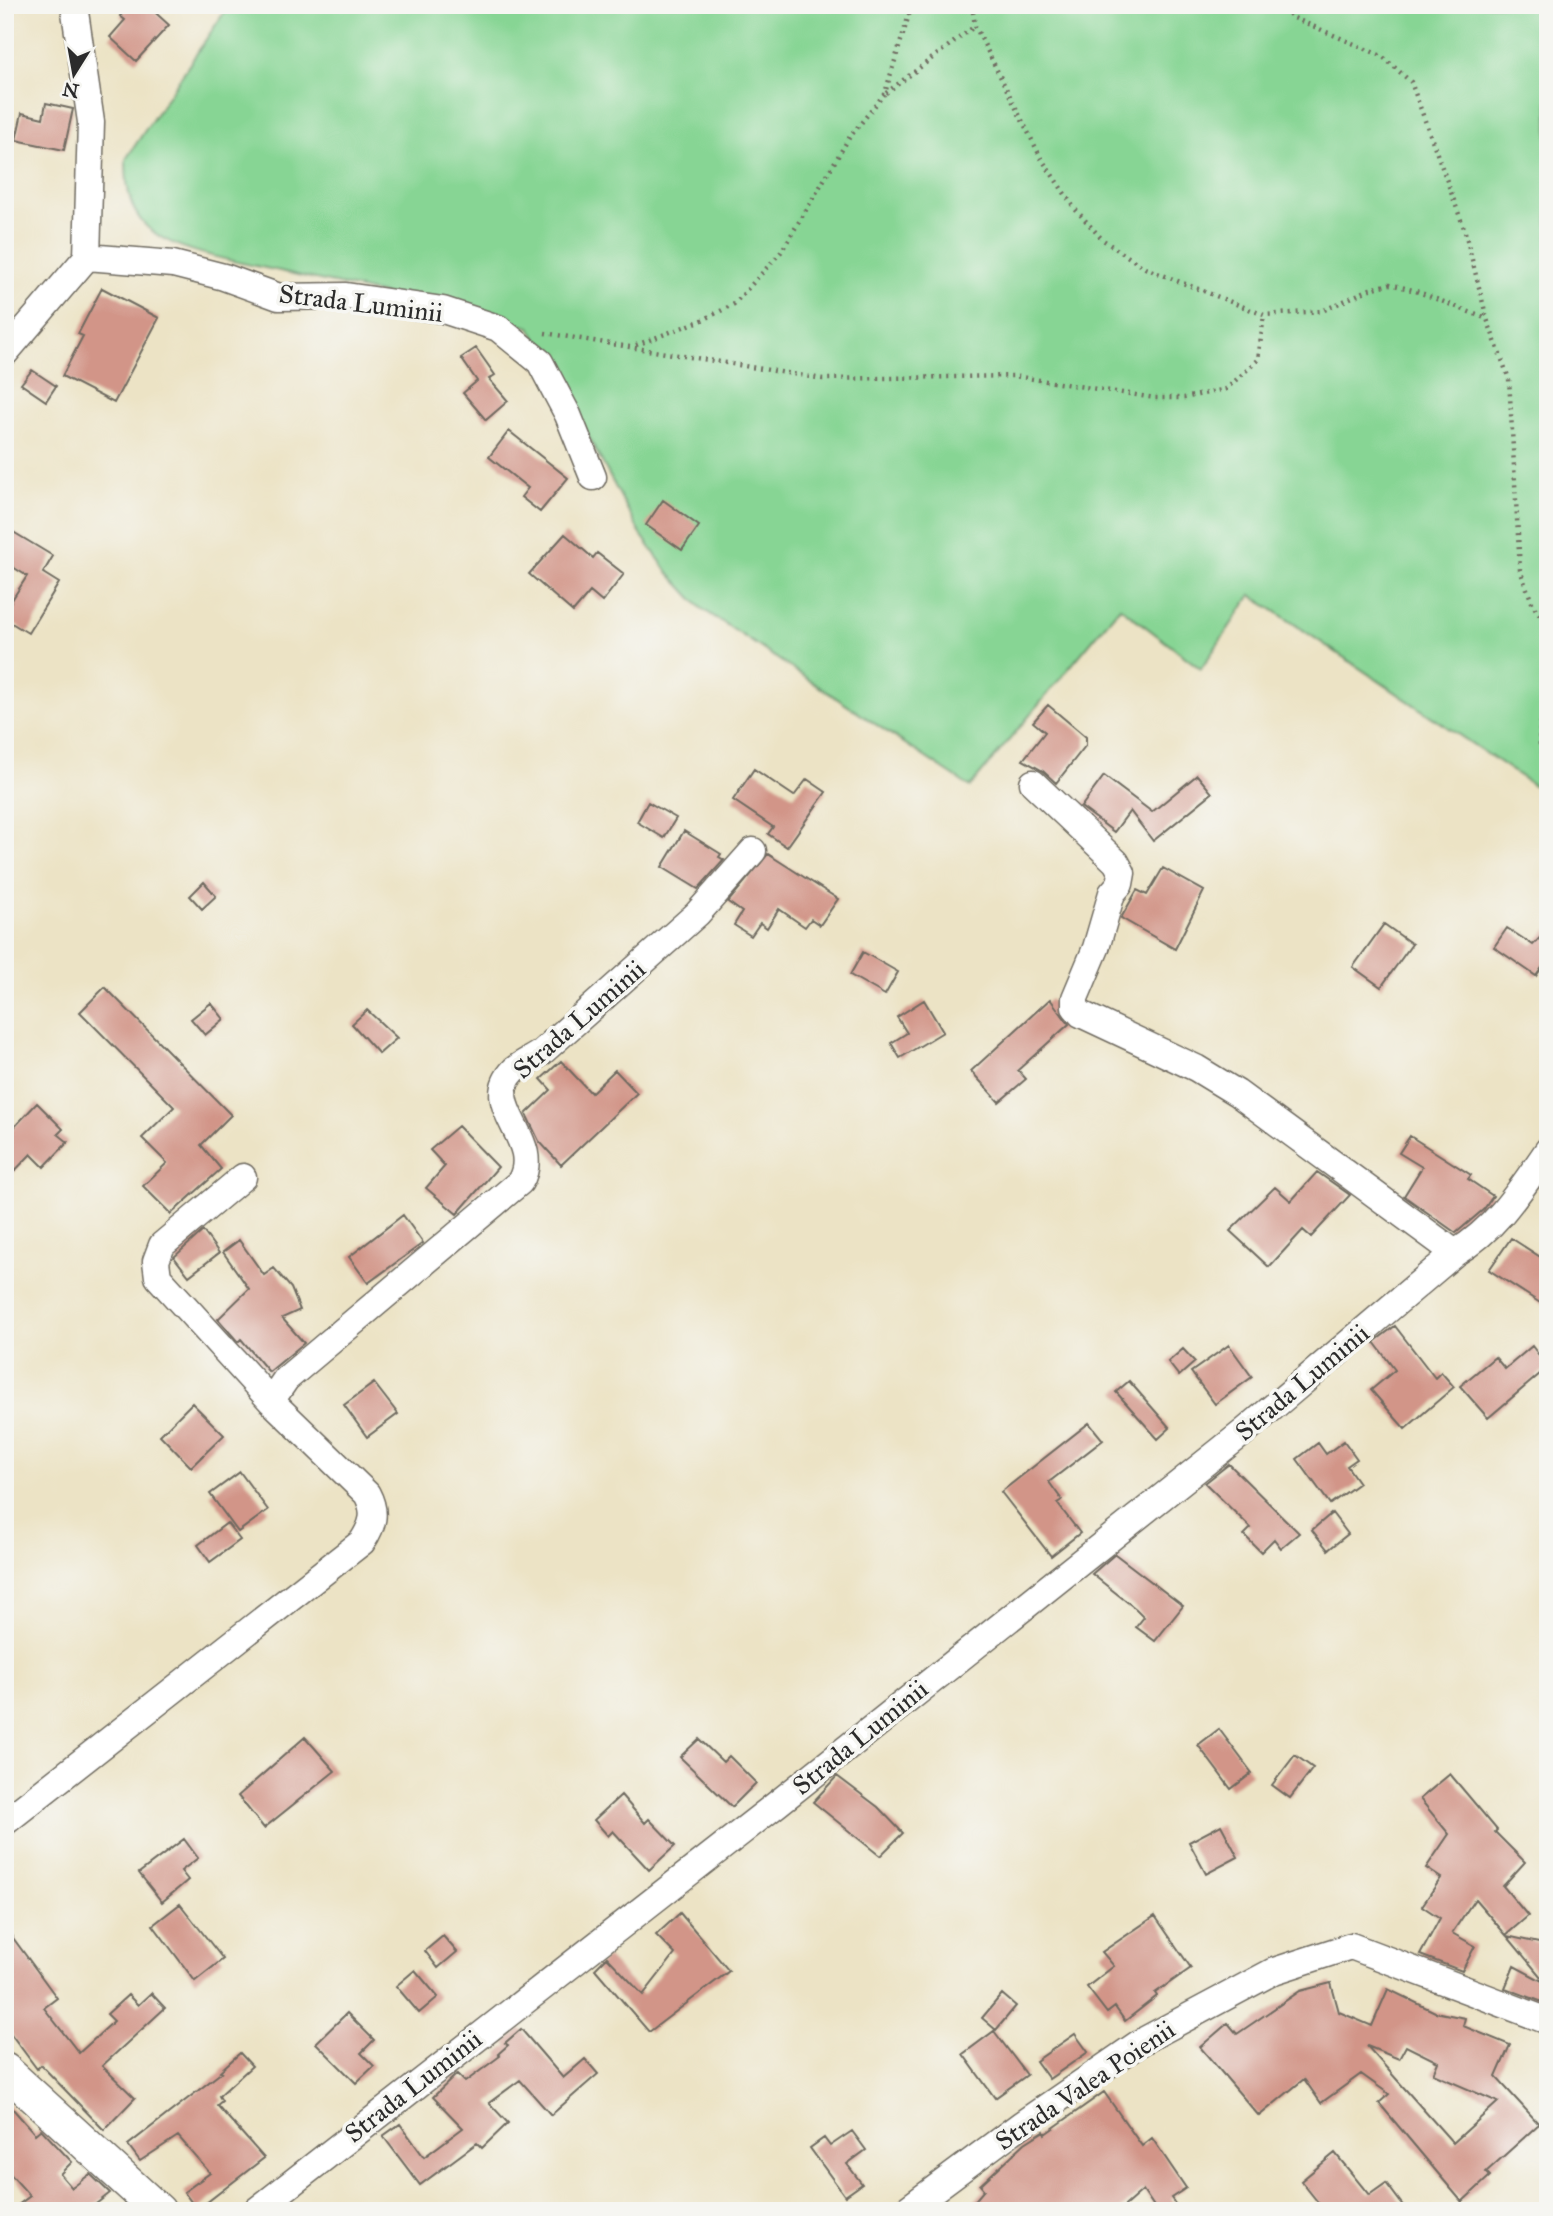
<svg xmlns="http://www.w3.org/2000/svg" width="1553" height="2216" font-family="'IM FELL Great Primer',serif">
	<rect width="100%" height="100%" fill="#f6f6f2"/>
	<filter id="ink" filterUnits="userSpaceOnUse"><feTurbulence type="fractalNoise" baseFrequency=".0143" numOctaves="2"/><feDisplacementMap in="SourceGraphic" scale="14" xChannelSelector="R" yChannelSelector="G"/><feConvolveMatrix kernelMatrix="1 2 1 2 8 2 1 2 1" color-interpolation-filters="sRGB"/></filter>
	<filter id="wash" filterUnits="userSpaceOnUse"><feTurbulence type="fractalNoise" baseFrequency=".00686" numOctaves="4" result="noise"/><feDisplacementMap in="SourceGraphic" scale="28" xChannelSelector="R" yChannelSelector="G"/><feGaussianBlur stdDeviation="1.57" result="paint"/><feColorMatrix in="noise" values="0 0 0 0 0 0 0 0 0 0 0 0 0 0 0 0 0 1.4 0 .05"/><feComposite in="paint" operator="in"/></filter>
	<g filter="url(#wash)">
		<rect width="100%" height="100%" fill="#ece3c5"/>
		<path fill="#87d594" stroke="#598060" stroke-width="2" d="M229,5H1548V795L1251,595L1201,669L1120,607L970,787L701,608L668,572L640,533L530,327C448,309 366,290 284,272C250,264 184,254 156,234C129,216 126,189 126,159Z"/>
		<g id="blocks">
			<path fill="#d29588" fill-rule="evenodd" d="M130,5H147L169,25L136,61L110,37L125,20L120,16Z
				M46,103L73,109L64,150L16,140L22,113L43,118Z
				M102,288L159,318L114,403L62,376L83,336L78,334Z
				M476,348L495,375L489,379L508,401L486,420L463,393L477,381L461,358Z
				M32,370L56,386L46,401L21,384Z
				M509,431L568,478L540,512L521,497L528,488L489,457Z
				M663,500L699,526L682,550L646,525Z
				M5,527L53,556L43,573L59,583L28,633L5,619V611L27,576L5,562Z
				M565,534L593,558L597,553L624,574L602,602L590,592L573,612L529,574Z
				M1048,705L1086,737V745L1056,783L1043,771L1023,760L1045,732L1033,722Z
				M754,769L794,796L807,779L826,792L787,847L768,834L773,827L733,800Z
				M1197,775L1212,793L1153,841L1130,811L1114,832L1081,807L1104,776L1152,812Z
				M648,802L676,818L664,838L637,822Z
				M684,831L721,854L719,857L724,860L698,889L662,867Z
				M768,854L838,899L820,925L811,919L805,927L779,909L767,928L760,923L751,936L734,925L742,912L728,902Z
				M1163,868L1204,891L1175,949L1121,918L1137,890L1147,895Z
				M204,882L216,896L202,909L190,896Z
				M1384,924L1412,944L1381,987L1353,967Z
				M1507,928L1533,945L1548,929V959L1536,976L1494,947Z
				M863,952L898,972L885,995L850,975Z
				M105,987L231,1115L201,1145L221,1169L171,1214L143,1186L167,1163L142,1138L174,1107L80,1012Z
				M1050,999L1069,1024L1018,1070L1026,1079L999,1102L971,1071Z
				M924,1000L943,1032L900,1058L891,1043L907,1033L897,1017Z
				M211,1003L224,1019L205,1035L191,1019Z
				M367,1010L397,1038L379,1054L352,1024Z
				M561,1061L591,1093L615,1070L637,1093L561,1165L539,1141L526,1114L551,1090L541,1079Z
				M37,1103L63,1129L58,1134L68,1142L44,1167L31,1154L5,1181V1137Z
				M458,1126L498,1167L457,1214L426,1188L445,1166L430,1150Z
				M1410,1136L1471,1175L1468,1179L1493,1196L1484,1209L1456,1233L1404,1196L1422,1167L1399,1153Z
				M1317,1172L1350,1195L1311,1237L1303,1230L1269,1267L1230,1231L1275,1187L1291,1201Z
				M403,1215L423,1243L368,1283L349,1257Z
				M203,1231L219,1253L189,1276L174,1257Z
				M1511,1238L1548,1262V1308L1489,1270Z
				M239,1240L264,1275L274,1268L291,1288L300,1310L282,1318L304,1343L269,1372L241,1339L238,1342L218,1319L249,1289L223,1252Z
				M1395,1326L1435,1378L1441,1372L1454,1387L1405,1429L1371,1390L1395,1370L1374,1342Z
				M1229,1345L1252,1377L1215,1404L1191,1372Z
				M1532,1346L1548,1367L1488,1418L1460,1386L1495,1357L1505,1369Z
				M1183,1349L1195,1362L1179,1376L1168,1362Z
				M1129,1381L1170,1428L1158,1439L1116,1392Z
				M374,1383L398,1414L367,1437L344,1405Z
				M192,1403L224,1435L191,1467L160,1435Z
				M1089,1423L1103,1440L1049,1482L1062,1500L1057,1503L1080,1533L1051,1556L1001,1492Z
				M1344,1441L1357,1459L1347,1466L1359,1483L1330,1504L1297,1459L1318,1443L1326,1454Z
				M1229,1464L1299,1533L1281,1548L1274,1539L1261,1552L1244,1535L1251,1528L1205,1483Z
				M240,1472L268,1510L238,1532L210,1494Z
				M1332,1513L1348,1534L1328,1550L1312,1530Z
				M227,1523L240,1540L210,1562L198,1545Z
				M1115,1554L1183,1606L1155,1641L1136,1627L1144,1617L1136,1609L1092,1574Z
				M1219,1729L1252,1773L1231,1789L1198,1745Z
				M305,1737L335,1771L264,1828L238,1796Z
				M699,1739L723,1762L729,1756L756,1783L732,1807L680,1757Z
				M1295,1755L1313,1768L1290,1798L1272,1785Z
				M1450,1774L1497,1830L1495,1832L1525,1862L1503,1886L1528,1916L1506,1935L1475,1899L1452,1933L1475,1946L1462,1971L1420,1955L1440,1918L1422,1906L1441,1878L1426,1868L1449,1834L1420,1799Z
				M837,1776L878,1807L903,1833L880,1856L813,1802Z
				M621,1795L645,1823L649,1819L675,1846L649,1870L613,1831L608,1836L594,1820Z
				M1221,1825L1238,1857L1206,1874L1189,1842Z
				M184,1839L198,1858L181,1871L188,1880L162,1902L139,1873Z
				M180,1904L223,1959L195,1981L153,1925Z
				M680,1913L729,1971L649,2032L595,1969L607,1957L643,1995L675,1954L656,1935Z
				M1155,1916L1191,1968L1155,1993L1157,1996L1125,2021L1115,2007L1107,2013L1087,1987L1114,1966L1102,1952Z
				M5,1927L57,1998L44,2008L79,2053L114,2021L107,2014L128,1995L138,2005L151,1993L165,2008L102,2066L135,2098L104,2130L41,2065L37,2069L5,2026Z
				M443,1936L457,1952L438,1968L425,1951Z
				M1507,1936L1548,1945V2004L1505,1988L1514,1966L1546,1983Z
				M415,1970L438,1997L419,2013L396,1986Z
				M1331,1983L1339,2012L1372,2026L1388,1989L1435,2012L1465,2018L1463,2026L1510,2045L1496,2077L1539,2124L1486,2172L1490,2176L1462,2202L1379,2103L1389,2094L1361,2074L1321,2103L1304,2079L1259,2116L1200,2047L1228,2023L1237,2034L1300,1991ZM1367,2046L1399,2059L1406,2046L1438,2062L1433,2074L1498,2102L1453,2143Z
				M1002,1994L1016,2006L996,2030L982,2018Z
				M347,2013L374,2040L361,2053L374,2066L356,2083L316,2043Z
				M521,2029L563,2078L585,2059L598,2074L551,2115L520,2080L489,2103L508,2123L482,2148L477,2143L420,2185L383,2136L400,2124L424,2157L463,2128L433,2097L457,2074L465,2082L500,2056L498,2054L508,2045L505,2043Z
				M994,2031L1027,2075L995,2098L963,2054Z
				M1075,2034L1088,2052L1049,2079L1036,2061Z
				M240,2053L252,2066L219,2096L222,2101L217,2105L264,2158L197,2210L184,2192L210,2173L178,2136L140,2161L128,2145L222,2072L220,2071Z
				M1104,2092L1142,2146L1152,2138L1186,2188L1171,2198L1180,2211H1157L1143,2190L1119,2211H966L984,2190L980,2185L1025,2143L1044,2131L1045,2134Z
				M5,2100L35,2134L41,2129L72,2162L60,2174L72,2188L90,2174L110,2193L87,2211H10L30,2196L5,2168Z
				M852,2131L866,2150L847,2164L862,2184L845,2196L810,2148L824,2138L830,2146Z
				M1335,2153L1369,2195L1386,2183L1407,2211H1325L1301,2181Z"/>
		</g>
	</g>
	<g filter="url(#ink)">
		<use href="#blocks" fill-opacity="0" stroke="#6f6b61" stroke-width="2"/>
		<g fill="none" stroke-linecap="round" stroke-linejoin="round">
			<g stroke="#6f6b61" stroke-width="29">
				<path id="minor" d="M74,5L91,122L87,257
					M5,353L87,257L173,264L224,277L279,297L346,296L443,310L498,328L540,362L568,415L593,477
					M1033,783L1116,862L1122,873L1120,884L1112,893L1096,948L1075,998V1007L1081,1014L1196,1068L1237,1093L1455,1253
					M243,1177L162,1245L156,1261L158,1277L271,1401
					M5,1822L362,1542C373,1525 377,1513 367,1494L271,1401L286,1379L520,1182C545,1139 478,1107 514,1070C522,1063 534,1058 542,1052L697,914L753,851
					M256,2211L777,1804L1245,1431L1455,1253C1497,1228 1521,1189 1548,1150
					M905,2211L1022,2124L1141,2042L1274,1971L1351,1946L1548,2021"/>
			</g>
			<g stroke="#6f6b61" stroke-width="36">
				<path id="tertiary" d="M5,2070L159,2211"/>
			</g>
			<path stroke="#6f6b61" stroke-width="4.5" stroke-dasharray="2 5" stroke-linecap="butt" d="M972,5L975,26L1041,158L1075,209L1103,240L1145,268L1264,315L1322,311L1370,289L1390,284L1416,291L1487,319
				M1278,5L1294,18L1382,56L1411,82L1464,228L1487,319L1509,379L1520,570L1533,605L1548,628
				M886,93L975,26
				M545,333L823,379L1014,376L1155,398H1184L1226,389L1258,360L1264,315
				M636,345L705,319L734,304L781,252L849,138L885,93L912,5
				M1548,695C1541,714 1533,747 1548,764"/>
			<use href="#minor" stroke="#fff" stroke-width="26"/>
			<use href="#tertiary" stroke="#fff" stroke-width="33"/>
		</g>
	</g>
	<g text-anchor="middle" stroke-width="7" stroke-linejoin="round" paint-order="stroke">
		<g font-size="26" fill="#2b2b2b" stroke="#f6f6f2">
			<text transform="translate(361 303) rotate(7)" y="9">Strada Luminii</text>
			<text transform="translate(579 1019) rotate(-41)" y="9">Strada Luminii</text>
			<text transform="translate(1302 1382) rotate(-40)" y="9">Strada Luminii</text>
			<text transform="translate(860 1737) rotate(-39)" y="9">Strada Luminii</text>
			<text transform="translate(1085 2085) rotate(-34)" y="9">Strada Valea Poienii</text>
			<text transform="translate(413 2086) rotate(-38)" y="9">Strada Luminii</text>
		</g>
	</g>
	<rect width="1553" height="2216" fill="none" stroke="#f6f6f2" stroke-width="28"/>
	<g transform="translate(74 74) rotate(191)" stroke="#f6f6f2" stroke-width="5" paint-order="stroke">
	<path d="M0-5L12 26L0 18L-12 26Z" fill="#2b2b2b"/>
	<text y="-10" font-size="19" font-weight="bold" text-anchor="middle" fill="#2b2b2b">N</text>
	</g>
</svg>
